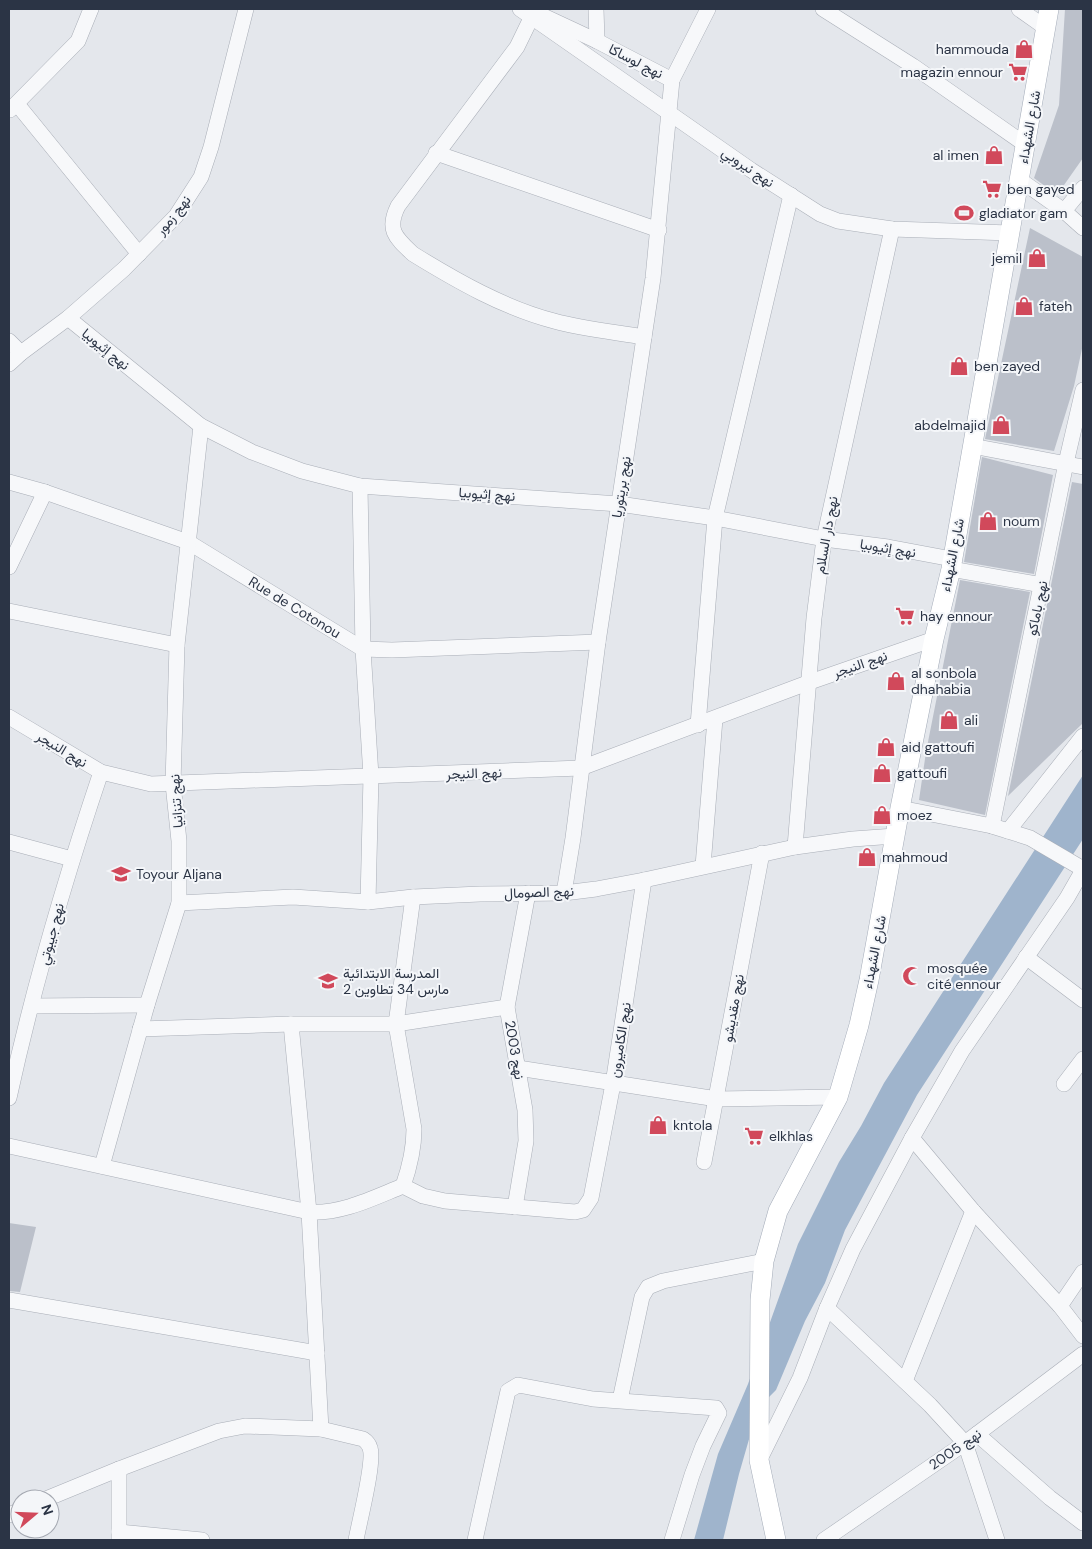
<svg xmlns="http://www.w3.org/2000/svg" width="1092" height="1549" font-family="'DM Sans',Vazirmatn,sans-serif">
	<rect width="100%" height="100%" fill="#e4e7ec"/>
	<path fill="#9fb4cc" d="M1083,775V839L917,1095L845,1230L825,1283L805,1321L776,1390L758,1408L739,1474L723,1540H694L718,1454L748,1384L798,1244L839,1162L861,1126L884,1083Z"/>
	<path fill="#bbc0ca" d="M1065,9H1083V158L1057,195L1034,178L1059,105Z
		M1030,228L1083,257V344L1074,386L1054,451L985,439Z
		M982,457L1053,475L1034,574L964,562Z
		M1072,482L1083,484V723L1008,796Z
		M960,580L1030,592L985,815L919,800L926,752Z
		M9,1223L36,1227L20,1292L9,1291Z"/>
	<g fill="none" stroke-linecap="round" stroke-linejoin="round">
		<g stroke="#a9aeb7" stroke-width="16">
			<g id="minor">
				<path d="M520,9L751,170L820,214L838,221L892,229L1010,233"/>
				<path d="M596,9L597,41"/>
				<path d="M823,9L913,66L1026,145"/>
				<path d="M1019,9L1046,28"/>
				<path d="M534,12L517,47L398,206C386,230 396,238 413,254C457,281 504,308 554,321C583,329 614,332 644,337"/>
				<path d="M537,13L597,41L672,80"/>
				<path d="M17,104L139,254"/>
				<path d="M10,110L78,41L91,9"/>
				<path d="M436,153L659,230"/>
				<path d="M1020,180L1064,211L1083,228"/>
				<path d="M1064,211L1083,188"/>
				<path d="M68,318L201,426L252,452L302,471L360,486L619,504L715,518L824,539L888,547L952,559"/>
				<path d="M9,341L21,353"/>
				<path d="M9,364L21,353L68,318L124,269L176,216L201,177L211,147L246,9"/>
				<path d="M972,446L1083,467"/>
				<path id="s1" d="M9,482L45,492L188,542L363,649L392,650L598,642"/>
				<path d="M360,486L363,649L371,776L368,902"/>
				<path d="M9,567L45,492"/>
				<path d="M951,569L1042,585"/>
				<path d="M9,611L177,645"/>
				<path d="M9,717L101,772L151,784L581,768L810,682L934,639"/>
				<path d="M698,725L715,518L791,195"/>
				<path d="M900,808L992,826L1030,838L1083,869"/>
				<path d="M992,826L1066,463L1083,390"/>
				<path d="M1008,831L1083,736"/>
				<path d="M9,842L72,859"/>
				<path d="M795,847L814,618L824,539L892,229"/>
				<path d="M703,866L715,719"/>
				<path d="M564,893L573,838L598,642L653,278L672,80L708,9"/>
				<path d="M413,897L396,1024L414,1129C414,1149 410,1166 403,1186L423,1196L445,1201L575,1212L583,1210L591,1198L613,1084L644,880"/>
				<path d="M179,903L293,897L368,902L413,897L480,894L564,893L596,889L644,880L795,847L853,839L895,836"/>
				<path d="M1026,957L1083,1000"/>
				<path d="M32,1006L147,1005"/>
				<path d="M291,1024L309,1212L321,1429"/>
				<path d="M140,1029L291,1024H396L507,1007"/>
				<path d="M518,1068L717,1099L838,1097"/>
				<path d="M1064,1084L1083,1059"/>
				<path d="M9,1098C33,988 65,879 101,772"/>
				<path d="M912,1138L973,1211L1060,1306L1083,1336"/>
				<path d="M9,1146L309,1212C342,1214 373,1198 403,1186"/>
				<path d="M704,1162L762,853"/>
				<path d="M102,1166L147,1005L179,903V841L173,784L177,645L201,426"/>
				<path d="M515,1207L526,1141L525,1110L507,1007L528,893"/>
				<path d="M9,1300L317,1353"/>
				<path d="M1060,1306L1083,1272"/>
				<path d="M827,1308L930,1405L965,1443L997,1540"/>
				<path d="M905,1381L973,1211"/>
				<path d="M620,1400L642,1297L648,1287L663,1281L764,1261"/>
				<path d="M977,1434L1050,1498L1083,1523"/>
				<path d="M760,1459L800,1378L827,1308L853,1249L912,1138L962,1051L1067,898L1083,870"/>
				<path d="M119,1469V1540"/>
				<path d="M46,1499L119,1469L219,1431L245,1426L321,1429L363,1439C366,1441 369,1444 370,1448C375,1461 359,1523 356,1540"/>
				<path d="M9,1515L20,1510"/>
				<path d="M119,1532L202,1540"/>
				<path d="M475,1540L508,1391L518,1385L593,1399L716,1408L719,1413L703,1446L692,1475L672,1540"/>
				<path d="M824,1540L965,1443L1083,1354"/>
			</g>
		</g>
		<g stroke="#a3abb8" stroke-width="20">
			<path id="major" d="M776,1540L759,1460L760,1300L764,1261L778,1211L838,1097L859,1025L869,980L900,808L934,639L951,569L1049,9"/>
		</g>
		<use href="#minor" stroke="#f7f8fa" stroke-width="15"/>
		<use href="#major" stroke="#fff" stroke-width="19"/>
	</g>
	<defs>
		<g id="shop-bare" transform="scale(1.5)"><path d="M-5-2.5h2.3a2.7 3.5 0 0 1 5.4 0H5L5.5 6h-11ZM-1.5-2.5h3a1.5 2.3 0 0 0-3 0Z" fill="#d1495b" stroke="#f4f6f9" stroke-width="2.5" paint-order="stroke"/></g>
		<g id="supermarket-bare" transform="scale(1.5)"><path d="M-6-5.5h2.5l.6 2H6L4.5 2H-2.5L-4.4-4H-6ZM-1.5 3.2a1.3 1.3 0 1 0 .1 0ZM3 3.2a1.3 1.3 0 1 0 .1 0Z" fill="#d1495b" stroke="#f4f6f9" stroke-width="2.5" paint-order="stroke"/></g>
		<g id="stadium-bare" transform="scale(1.5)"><path d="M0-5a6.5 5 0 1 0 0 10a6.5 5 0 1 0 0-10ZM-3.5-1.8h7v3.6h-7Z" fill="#d1495b" stroke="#f4f6f9" stroke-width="2.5" paint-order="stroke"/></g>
		<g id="school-bare" transform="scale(1.5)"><path d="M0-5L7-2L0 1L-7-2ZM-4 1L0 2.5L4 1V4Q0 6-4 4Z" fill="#d1495b" stroke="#f4f6f9" stroke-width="2.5" paint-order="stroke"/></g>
		<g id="mosque-bare" transform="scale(1.5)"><path d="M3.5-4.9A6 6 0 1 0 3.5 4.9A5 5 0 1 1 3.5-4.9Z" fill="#d1495b" stroke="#f4f6f9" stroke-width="2.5" paint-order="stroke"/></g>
	</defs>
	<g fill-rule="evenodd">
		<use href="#shop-bare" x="1024" y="49"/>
		<use href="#supermarket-bare" x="1018" y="72"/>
		<use href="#shop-bare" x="994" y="155"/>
		<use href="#supermarket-bare" x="992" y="189"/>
		<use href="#stadium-bare" x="964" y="213"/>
		<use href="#shop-bare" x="1037" y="258"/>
		<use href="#shop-bare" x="1024" y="306"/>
		<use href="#shop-bare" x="959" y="366"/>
		<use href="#shop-bare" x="1001" y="425"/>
		<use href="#shop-bare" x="988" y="521"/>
		<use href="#supermarket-bare" x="905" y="616"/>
		<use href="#shop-bare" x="896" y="681"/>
		<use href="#shop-bare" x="949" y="720"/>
		<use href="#shop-bare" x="886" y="747"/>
		<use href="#shop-bare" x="882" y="773"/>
		<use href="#shop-bare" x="882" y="815"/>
		<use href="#shop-bare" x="867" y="857"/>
		<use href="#school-bare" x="121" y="874"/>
		<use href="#mosque-bare" x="912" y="976"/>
		<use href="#school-bare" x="328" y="981"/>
		<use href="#shop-bare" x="658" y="1125"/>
		<use href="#supermarket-bare" x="754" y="1136"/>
	</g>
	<g text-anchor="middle" stroke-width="4" stroke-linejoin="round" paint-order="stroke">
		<g font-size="14" fill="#2b3445" stroke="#f4f6f9" text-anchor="start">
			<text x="1009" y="54" text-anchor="end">hammouda</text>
			<text x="1003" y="77" text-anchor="end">magazin ennour</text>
			<text x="979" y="160" text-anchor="end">al imen</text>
			<text x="1007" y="194">ben gayed</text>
			<text x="979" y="218">gladiator gam</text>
			<text x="1022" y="263" text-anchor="end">jemil</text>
			<text x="1039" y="311">fateh</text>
			<text x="974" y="371">ben zayed</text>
			<text x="986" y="430" text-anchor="end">abdelmajid</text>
			<text x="1003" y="526">noum</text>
			<text x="920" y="621">hay ennour</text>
			<text x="911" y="678">al sonbola<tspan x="911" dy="16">dhahabia</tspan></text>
			<text x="964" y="725">ali</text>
			<text x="901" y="752">aid gattoufi</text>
			<text x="897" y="778">gattoufi</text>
			<text x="897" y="820">moez</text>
			<text x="882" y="862">mahmoud</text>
			<text x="136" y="879">Toyour Aljana</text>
			<text x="927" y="973">mosquée<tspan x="927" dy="16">cité ennour</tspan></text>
			<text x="343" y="978">المدرسة الابتدائية<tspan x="343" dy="16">2 مارس 34 تطاوين</tspan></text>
			<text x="673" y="1130">kntola</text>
			<text x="769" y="1141">elkhlas</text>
		</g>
		<g font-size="14" fill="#2b3445" stroke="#f4f6f9">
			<text transform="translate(636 61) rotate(27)" y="5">نهج لوساكا</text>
			<text transform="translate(1029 127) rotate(-80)" y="5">شارع الشهداء</text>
			<text transform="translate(748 167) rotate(34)" y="5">نهج نيروبي</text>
			<text transform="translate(173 215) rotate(-51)" y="5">نهج زمور</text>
			<text transform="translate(106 349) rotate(39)" y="5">نهج إثيوبيا</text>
			<text transform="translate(621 487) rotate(-81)" y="5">نهج بريتوريا</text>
			<text transform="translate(487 494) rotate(4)" y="5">نهج إثيوبيا</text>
			<text transform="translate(826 535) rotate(-80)" y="5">نهج دار السلام</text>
			<text transform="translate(888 548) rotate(9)" y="5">نهج إثيوبيا</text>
			<text transform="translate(952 555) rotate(-79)" y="5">شارع الشهداء</text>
			<text dy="5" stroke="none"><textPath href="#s1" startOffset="314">Rue de Cotonou</textPath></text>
			<text transform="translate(1037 608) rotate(-78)" y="5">نهج باماكو</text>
			<text transform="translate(860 664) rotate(-19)" y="5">نهج النيجر</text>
			<text transform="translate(62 749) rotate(31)" y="5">نهج النيجر</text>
			<text transform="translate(474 773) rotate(-2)" y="5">نهج النيجر</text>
			<text transform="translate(176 801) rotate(-94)" y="5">نهج تنزانيا</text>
			<text transform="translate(539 892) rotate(-2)" y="5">نهج الصومال</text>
			<text transform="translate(51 934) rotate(-75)" y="5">نهج جيبوتي</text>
			<text transform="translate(874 952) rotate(-79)" y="5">شارع الشهداء</text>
			<text transform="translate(733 1008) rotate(-80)" y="5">نهج مقديشو</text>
			<text transform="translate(620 1040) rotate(-81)" y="5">نهج الكاميرون</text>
			<text transform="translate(515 1050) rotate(80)" y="5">نهج 2003</text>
			<text transform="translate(955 1449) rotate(-35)" y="5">نهج 2005</text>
		</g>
	</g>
	<rect width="1092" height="1549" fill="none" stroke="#2b3445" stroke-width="20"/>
	<g transform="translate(35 1514) rotate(71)"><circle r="24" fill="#f4f6f9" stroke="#a4a8b1"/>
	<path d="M0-4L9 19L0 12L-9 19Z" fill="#d1495b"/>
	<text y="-8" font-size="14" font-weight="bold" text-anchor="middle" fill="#2b3445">N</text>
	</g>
</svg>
